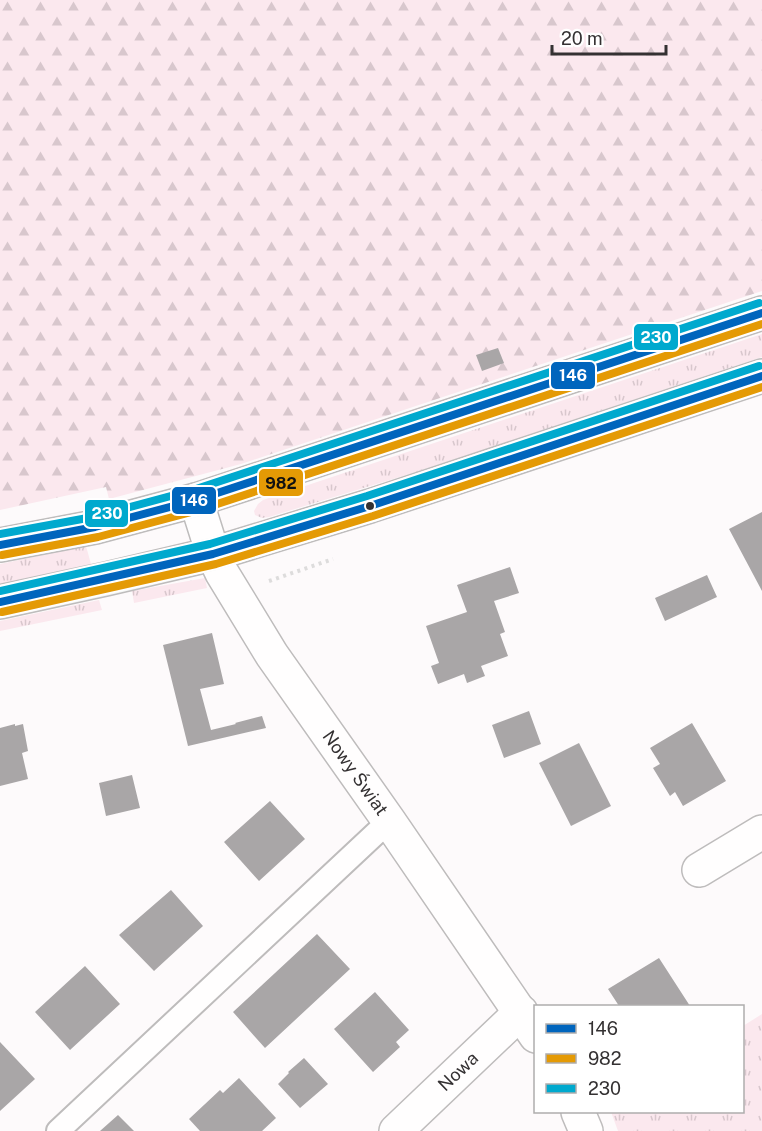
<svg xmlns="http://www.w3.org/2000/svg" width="762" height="1131" font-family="'Public Sans',sans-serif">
	<defs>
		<pattern id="grass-tufts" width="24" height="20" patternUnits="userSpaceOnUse" patternTransform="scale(1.5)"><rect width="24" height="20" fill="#fbe8ee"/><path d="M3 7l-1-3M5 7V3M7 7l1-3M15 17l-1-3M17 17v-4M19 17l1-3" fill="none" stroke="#d8c7cd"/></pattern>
		<pattern id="forest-firs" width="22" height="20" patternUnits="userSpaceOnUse" patternTransform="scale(1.5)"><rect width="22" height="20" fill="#fbe8ee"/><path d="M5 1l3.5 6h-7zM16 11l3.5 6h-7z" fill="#d8c7cd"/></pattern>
	</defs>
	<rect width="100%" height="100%" fill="#fdfafb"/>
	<path fill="url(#grass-tufts)" d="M762,334V357L419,471L269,517L262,518L255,515L254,511L258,504L263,500Z
		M86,546L91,564L0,584V564Z
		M205,578L207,588L134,603L132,591Z
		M99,600L102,610L0,631V621Z
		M762,1014V1131H618L611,1112H742L743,1026Z"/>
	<path fill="url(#forest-firs)" d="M0,0H762V291L241,464L109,499L106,487L0,510Z"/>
	<path fill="#a9a6a7" d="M498,348L504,363L482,371L476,355Z
		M762,512V591L729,529Z
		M510,567L519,593L494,601L505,632L500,634L508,656L481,666L485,676L467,683L464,674L438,684L431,666L439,663L426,626L467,612L457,585Z
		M707,575L717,597L665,621L655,598Z
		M212,633L224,684L200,689L211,730L236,724L235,723L262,716L266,728L188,746L163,645Z
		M529,711L541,744L504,758L492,725Z
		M692,723L726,781L683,806L675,792L670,796L653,768L660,764L650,748Z
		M15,724V726L23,724L28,751L22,753L28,779L0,786V728Z
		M579,743L611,806L571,826L539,763Z
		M132,775L140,808L106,816L99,783Z
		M270,801L305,839L259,881L224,842Z
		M171,890L203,926L154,971L119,935Z
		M317,934L350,969L265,1048L233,1012Z
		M659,958L690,1006H619L608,989Z
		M85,966L120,1004L70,1050L35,1012Z
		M375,992L409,1030L396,1042L400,1047L373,1072L334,1029Z
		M0,1042L35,1079L0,1111Z
		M304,1058L328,1084L300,1108L278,1084L289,1073L288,1072Z
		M239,1078L276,1118L262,1131H200L189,1119L220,1090L223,1093Z
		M118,1115L134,1131H100Z"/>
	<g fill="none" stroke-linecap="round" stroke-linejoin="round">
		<g stroke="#bebcbc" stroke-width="26">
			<path id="service" d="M58,1131L389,821"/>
		</g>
		<g stroke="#bebcbc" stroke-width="36">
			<g id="minor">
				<path d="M699,870L762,832"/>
				<path id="s1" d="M396,1131L521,1012"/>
			</g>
		</g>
		<g stroke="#bebcbc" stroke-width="36">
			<g id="tertiary">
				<path id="s2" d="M196,500L213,554L222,573L272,655L389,821L536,1036"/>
				<path d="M578,1112L586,1131"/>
			</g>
		</g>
		<g stroke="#bebcbc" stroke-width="36">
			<path id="secondary" d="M0,545L95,527L196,500L762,313
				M0,602L106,579L213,554L370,506L762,376"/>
		</g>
		<path stroke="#dddcdc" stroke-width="4" stroke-dasharray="3 4.5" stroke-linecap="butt" d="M269,581L333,559"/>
		<use href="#service" stroke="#fffefe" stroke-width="22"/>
		<use href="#minor" stroke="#fffefe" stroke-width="33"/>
		<use href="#tertiary" stroke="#fffefe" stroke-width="33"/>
		<use href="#secondary" stroke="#f5f7f6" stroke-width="33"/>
		<g stroke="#fff" stroke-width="12">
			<path id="bus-1" d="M0,545L95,527L196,500L762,313
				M0,602L213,554L370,506L762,376"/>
		</g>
		<g stroke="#fff" stroke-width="12">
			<path id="bus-2" d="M2,555L98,537L199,510L762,324
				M2,612L216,564L373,516L762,387"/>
		</g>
		<g stroke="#fff" stroke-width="12">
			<path id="bus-3" d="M0,534L93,517L193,490L759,303
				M0,591L210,544L367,496L759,366"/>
		</g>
		<use href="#bus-1" stroke="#0065bd" stroke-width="8"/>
		<use href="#bus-2" stroke="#e49a05" stroke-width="8"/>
		<use href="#bus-3" stroke="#00a9ce" stroke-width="8"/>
	</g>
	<circle fill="#343132" stroke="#fff" stroke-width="2" cx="370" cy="506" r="5"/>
	<g text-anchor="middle" stroke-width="6" stroke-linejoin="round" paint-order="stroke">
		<g font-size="18" fill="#343132" stroke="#fff">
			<text dy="6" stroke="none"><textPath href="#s2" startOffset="318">Nowy Świat</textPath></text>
			<text dy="6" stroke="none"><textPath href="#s1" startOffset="86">Nowa</textPath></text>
		</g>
	</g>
	<g stroke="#fff" stroke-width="2">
		<rect x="633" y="323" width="46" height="28" rx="6" fill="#00a9ce"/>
		<rect x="550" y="361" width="46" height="29" rx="6" fill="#0065bd"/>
		<rect x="258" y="468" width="46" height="29" rx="6" fill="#e49a05"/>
		<rect x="171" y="486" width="46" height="29" rx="6" fill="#0065bd"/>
		<rect x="84" y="499" width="45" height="29" rx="6" fill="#00a9ce"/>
	</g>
	<g font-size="16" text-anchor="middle" font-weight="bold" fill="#fff">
		<text x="656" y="343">230</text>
		<text x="573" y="381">146</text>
		<text x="194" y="506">146</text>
		<text x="107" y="519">230</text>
	</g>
	<g font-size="16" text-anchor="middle" font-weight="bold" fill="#111">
		<text x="281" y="489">982</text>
	</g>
	<rect x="534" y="1005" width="210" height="108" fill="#ffffff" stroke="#aeadad" stroke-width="1.5"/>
	<rect x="546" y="1024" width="30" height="9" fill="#0065bd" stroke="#aeadad" stroke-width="1.5"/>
	<text x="588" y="1035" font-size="18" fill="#343132">146</text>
	<rect x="546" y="1054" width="30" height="9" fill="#e49a05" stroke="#aeadad" stroke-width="1.5"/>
	<text x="588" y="1065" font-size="18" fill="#343132">982</text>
	<rect x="546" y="1084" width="30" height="9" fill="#00a9ce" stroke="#aeadad" stroke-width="1.5"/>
	<text x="588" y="1095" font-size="18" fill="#343132">230</text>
	<path d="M552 45v9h114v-9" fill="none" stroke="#343132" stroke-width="3"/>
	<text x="561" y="45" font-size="18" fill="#343132" stroke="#ffffff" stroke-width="4.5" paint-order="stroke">20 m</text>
</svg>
